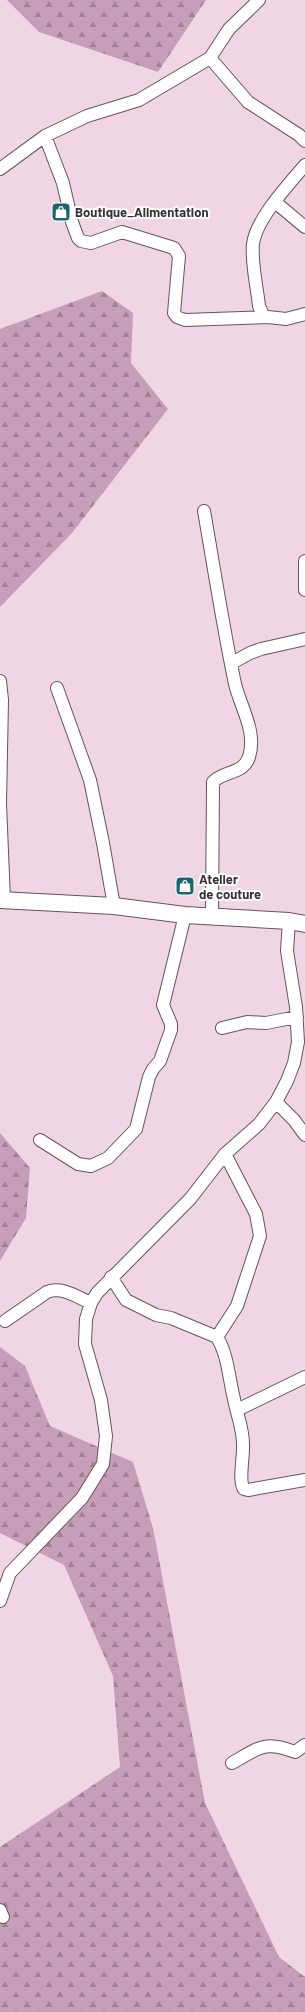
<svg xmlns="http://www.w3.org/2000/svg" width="305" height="2012" font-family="Barlow,sans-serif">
	<defs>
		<pattern id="forest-firs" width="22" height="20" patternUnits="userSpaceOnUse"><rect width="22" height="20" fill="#c69eb7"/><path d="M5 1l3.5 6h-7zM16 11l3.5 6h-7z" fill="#a28196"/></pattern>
	</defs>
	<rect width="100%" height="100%" fill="#f0d6e5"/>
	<path fill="url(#forest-firs)" d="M7,0H206L158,72L39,32Z
		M102,291L133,313L131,363L168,409L72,533L0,607V329Z
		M0,1133L30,1168L26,1218L0,1261Z
		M0,1347L25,1366L50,1426L133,1462L153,1528L205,1803L279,1957L305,1977V2012H0V1847L120,1767L113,1676L64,1565L0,1533Z"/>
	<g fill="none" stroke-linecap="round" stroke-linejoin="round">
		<g stroke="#685260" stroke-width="14">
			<path id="minor" d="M210,58L248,102L299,135L305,141
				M45,136L63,183L72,222L78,238L81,241L91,243L122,232L174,248L179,256L174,313L177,317L185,320L268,317L286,319L305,314
				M0,169L45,136L87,116L139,100L210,58L229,29L259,0
				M275,202L305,227
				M268,317L263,315L259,306C257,287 251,262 253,244C256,219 289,184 305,165
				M204,511C214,568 223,627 235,684C241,708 257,732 249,757C244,774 223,771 213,782L212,916
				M305,561V590
				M232,663L250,653L261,649L305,639
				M0,681L2,700L0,804L4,900
				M57,688L90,780L103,843L114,906
				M222,1028L247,1022L266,1023L297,1017
				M276,1102L294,1120L305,1135
				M40,1140L78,1164L91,1166L108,1158L136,1129L149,1077L153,1069L160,1061L171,1030V1024L163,1005L185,915
				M225,1154L256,1214L260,1236L237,1306L217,1337C228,1355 229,1379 234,1399C237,1415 243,1428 243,1444C244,1455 238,1482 244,1489L248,1490L305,1480
				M111,1277L126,1300L156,1315L171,1318L217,1337
				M5,1321L47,1292C62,1286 77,1297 91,1303
				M237,1410L305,1377
				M0,1601L10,1573L82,1498L103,1464L106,1436L101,1400L85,1344L86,1319L91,1303L97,1293L190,1199L225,1154L259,1124L276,1102L287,1081L294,1063L298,1042L296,1007L287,951L289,921
				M232,1763C259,1748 264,1740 295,1752L305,1745
				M0,1910L3,1917"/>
		</g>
		<g stroke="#685260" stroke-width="18">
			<path id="major" d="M0,900L114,906L185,915L289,921L305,924"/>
		</g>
		<use href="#minor" stroke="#fff" stroke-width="12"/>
		<use href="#major" stroke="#fff" stroke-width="16"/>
	</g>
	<defs>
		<g id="shop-square" transform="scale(1)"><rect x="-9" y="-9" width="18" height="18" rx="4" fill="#19646f" stroke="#fff"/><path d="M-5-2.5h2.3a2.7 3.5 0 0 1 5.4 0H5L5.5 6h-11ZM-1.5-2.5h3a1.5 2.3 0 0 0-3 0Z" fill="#fff"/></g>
	</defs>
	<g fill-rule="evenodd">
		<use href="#shop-square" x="61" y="212"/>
		<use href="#shop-square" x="185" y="886"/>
	</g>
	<g text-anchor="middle" stroke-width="4" stroke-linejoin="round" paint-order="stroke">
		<g font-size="13" font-weight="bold" fill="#3b3137" stroke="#fff" text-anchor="start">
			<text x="75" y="217">Boutique_Alimentation</text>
			<text x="199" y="884">Atelier<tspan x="199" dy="15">de couture</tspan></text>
		</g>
	</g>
</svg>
